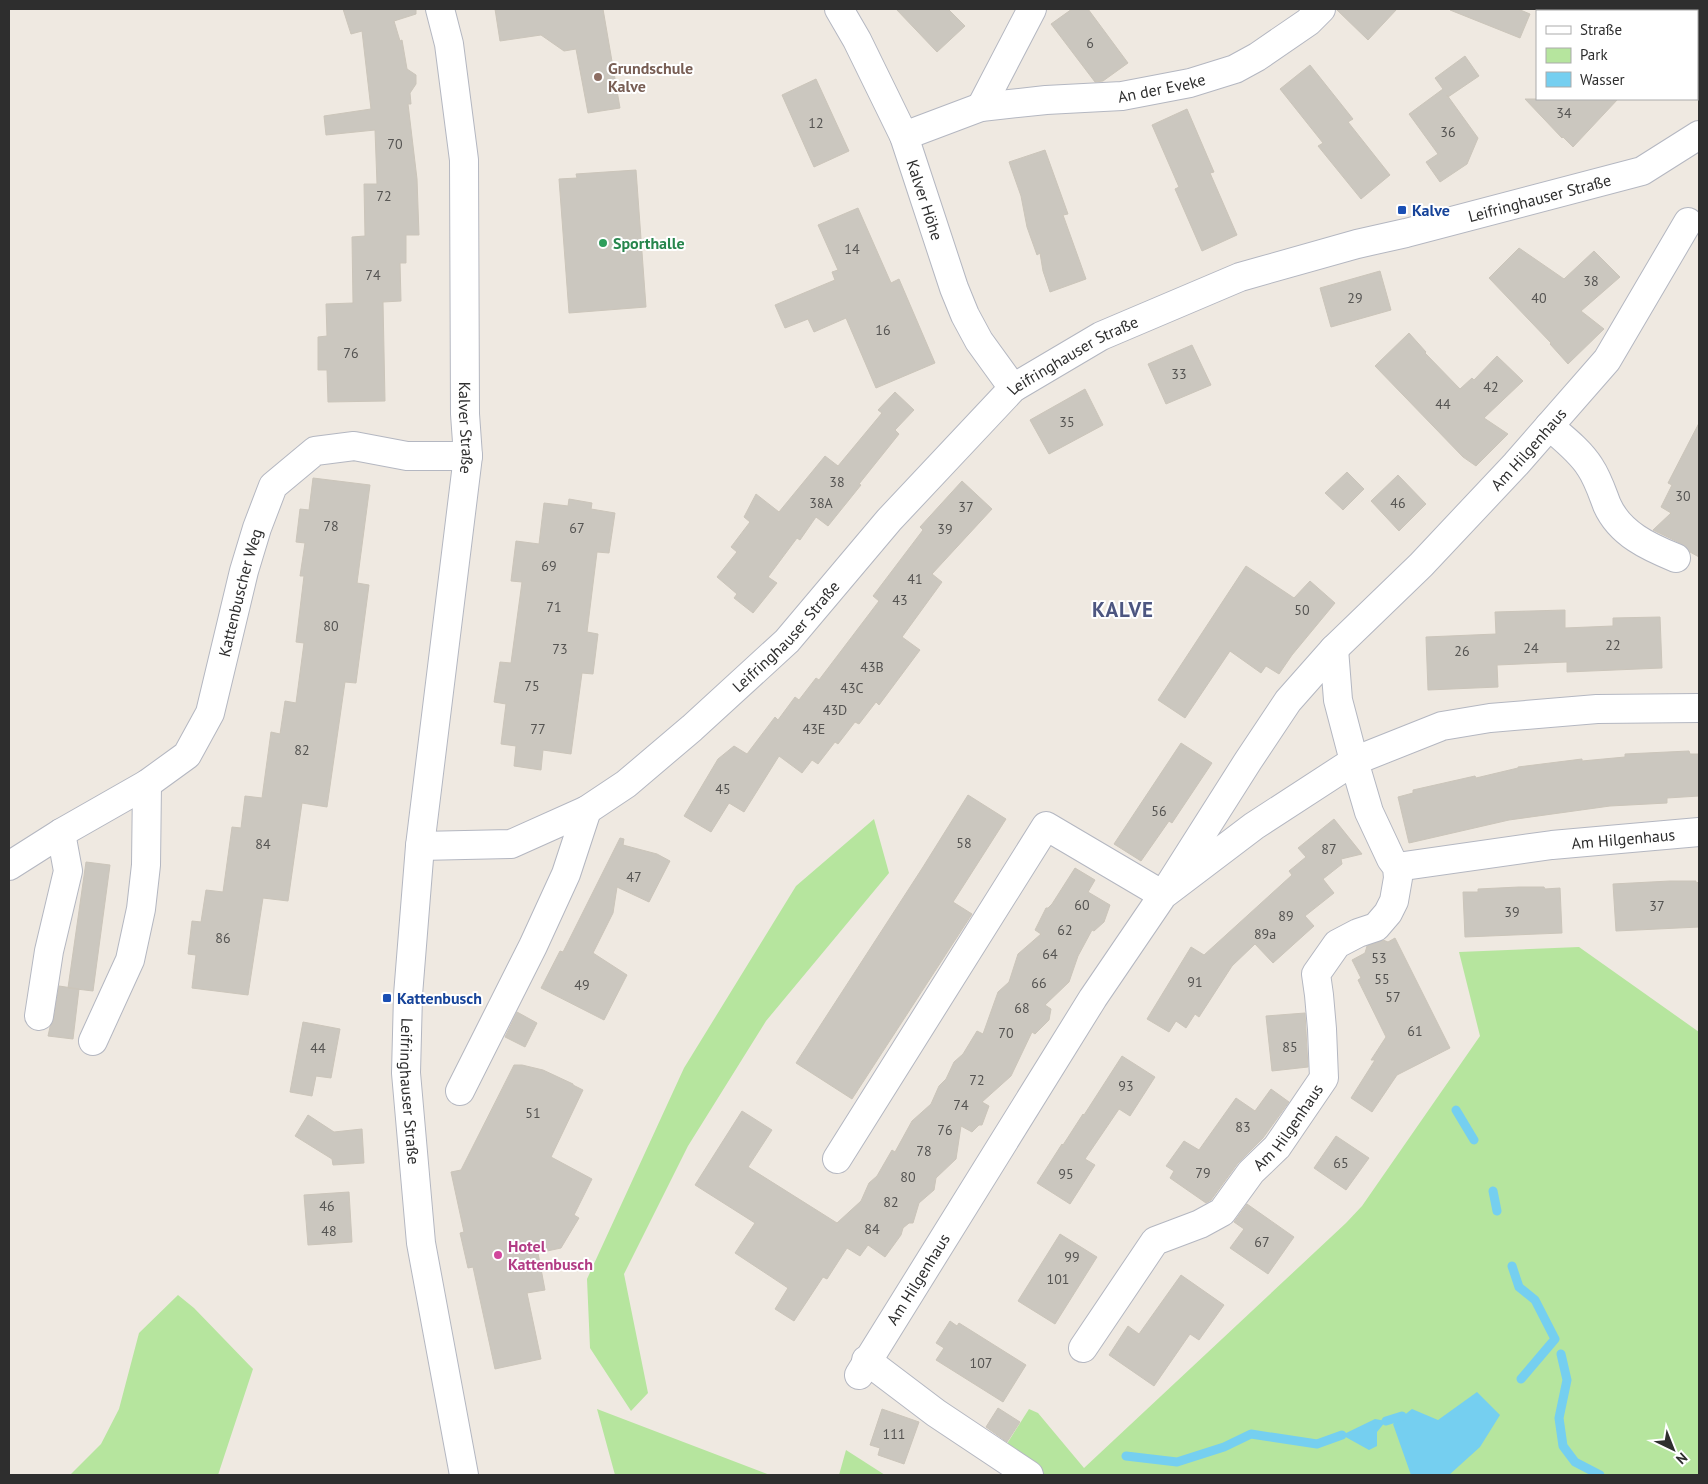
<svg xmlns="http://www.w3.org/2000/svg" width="1708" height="1484" font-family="'PT Sans',sans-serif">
	<rect width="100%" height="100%" fill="#efe9e1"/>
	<path fill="#b6e59e" d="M874,819L889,873L766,1021L688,1146L624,1274L648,1393L631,1411L590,1348L587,1279L684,1068L796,886Z
		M1579,947L1699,1032V1475H1034L1003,1450L1029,1409L1038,1413L1084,1468L1346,1223L1362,1206L1480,1036L1459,952Z
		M178,1295L194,1308L253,1369L218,1475H70L101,1444L119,1409L139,1333Z
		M597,1409L770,1475H615Z
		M846,1450L885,1475H839Z"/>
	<path fill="#75cff0" d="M1477,1392L1500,1415L1480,1447L1449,1475H1411L1393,1424L1412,1409L1438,1420Z
		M1375,1419L1386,1421L1377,1432V1446L1369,1450L1342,1435Z"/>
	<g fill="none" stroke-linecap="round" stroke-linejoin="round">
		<path stroke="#75cff0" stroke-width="9" d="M1456,1110L1474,1140
			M1493,1191L1497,1211
			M1512,1266L1519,1287L1535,1300L1555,1339L1521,1379
			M1561,1354L1567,1380L1559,1418L1563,1446L1575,1462L1600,1475
			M1386,1421L1402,1416
			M1126,1456L1177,1462L1224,1447L1251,1434L1317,1444L1342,1435"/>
	</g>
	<path fill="#cbc7bf" stroke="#cbc5ba" d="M343,9H416V14L394,21L400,41L402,40L407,69L416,75V84L410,93L411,104H408L417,179L419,235H406V263H400L401,301L383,302L385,401L328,402L327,370H318V337L327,336L326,304L353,303L352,237L365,236L364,184H377L375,130L326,135L324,116L371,109L362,31L351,34Z
		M495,9H603L620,108L588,113L576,49L564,51L541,35L500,41Z
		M896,9H948L965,26L937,52Z
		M1072,9H1088L1128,63L1103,81L1095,82L1051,24Z
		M1336,9H1397L1368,40Z
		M1450,9H1518L1530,14L1520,38L1450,10Z
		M1465,56L1479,76L1448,97L1447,95L1478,138L1467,164L1440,182L1426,162L1438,154L1409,114L1443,89L1435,78Z
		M1310,65L1353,119L1348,122L1390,175L1361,199L1318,146L1323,143L1280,89Z
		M816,79L849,151L814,167L782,95Z
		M1525,99H1618L1573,147L1563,137L1562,138Z
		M1187,109L1214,172L1210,173L1237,235L1202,251L1175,189L1179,187L1152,125Z
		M1045,150L1068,214L1063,215L1086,279L1050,292L1043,271L1040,253L1037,255L1027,227L1021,196L1009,162Z
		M636,170L646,307L569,313L559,179L577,178L576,174Z
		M858,208L891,283L899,279L935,363L876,388L846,318L814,332L808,319L785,328L775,305L835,280L832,272L838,270L818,225Z
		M1519,248L1564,279L1594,251L1620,277L1581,311L1604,329L1568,364L1550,344L1551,343L1489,278Z
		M1380,271L1391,310L1331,327L1320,288Z
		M1409,333L1426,352L1425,353L1460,389L1472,378L1474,380L1497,356L1523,381L1484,418L1508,434L1476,466L1463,457L1375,366Z
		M1192,345L1211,385L1166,404L1148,364Z
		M1085,389L1103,425L1049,454L1030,420Z
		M895,392L914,410L895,430L899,434L859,484L861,485L828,526L816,517L800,540L797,538L768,577L777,583L753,613L734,598L737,594L717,577L737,552L731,547L750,522L744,517L756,494L779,512L825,456L838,466L882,413L878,410Z
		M1699,423V557L1690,552L1682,544L1653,530L1671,513L1661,507L1672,485L1668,483Z
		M1347,472L1364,489L1343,510L1325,493Z
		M1398,475L1426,504L1399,531L1371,501Z
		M313,478L370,485L357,583L369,585L356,683L345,682L327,807L302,803L288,901L263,898L248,995L192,988L196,955L188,954L192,921L201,922L206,890L223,892L232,827L241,828L245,796L262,798L271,732L280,734L285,701L296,703L304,643L296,642L304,576H300L305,543L296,542L300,509L309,510Z
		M962,481L992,509L932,574L942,582L902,637L920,650L879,705L876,702L859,724L855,722L838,744L835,742L818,764L812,760L802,773L779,756L744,812L729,803L711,832L684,816L718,759L734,746L747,754L775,717L778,720L795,697L799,700L816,678L819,680L879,601L873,596L923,530L920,527Z
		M569,499L592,503L591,509L615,513L609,553L597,552L587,632L598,634L593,674L582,673L571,754L543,750L541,770L514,766L516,746L501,744L506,704L494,702L500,662L511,663L522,582L511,581L516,541L539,544L544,503L568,506Z
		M1246,566L1294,598L1310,581L1335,603L1292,655L1279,674L1266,666L1261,673L1230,651L1185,718L1158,700Z
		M1565,610V628L1613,626V618L1660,617L1662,668L1567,672V662L1497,665L1498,687L1428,690L1426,637L1496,634L1495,612Z
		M1181,743L1212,763L1172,823L1169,821L1141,861L1114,844Z
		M1689,751L1690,754H1699V796L1667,798V803L1610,806L1509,820L1409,843L1398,797L1413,793V790L1475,776L1476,778L1518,768V767L1582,759V761L1625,757V754Z
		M968,795L1006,819L953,902L972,914L852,1099L796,1063L923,867Z
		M1334,819L1362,854L1341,859L1342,864L1323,879L1334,893L1305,916L1314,926L1273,963L1255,944L1232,966L1199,1017L1195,1014L1186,1028L1176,1021L1169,1032L1147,1019L1191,947L1204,955L1292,875L1289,871L1306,857L1298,848Z
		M620,838L624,839L623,845L657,854L670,861L649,902L617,887L613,913L593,953L627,975L604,1020L541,988L560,951L563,952Z
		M86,862L110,865L93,991L68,988Z
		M1075,868L1095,880L1088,892L1110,905L1104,922L1094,931L1092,930L1078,956L1069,982L1045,1005L1051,1009L1049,1020L1035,1034L1032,1032L1011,1076L982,1102L989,1106L982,1125H979L972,1132L961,1126L956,1159L936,1178L934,1190L919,1203L913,1223H909L903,1228L901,1235L885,1257L868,1245L860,1256L847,1248L827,1279L823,1277L794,1321L775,1309L788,1288L735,1253L755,1223L695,1185L742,1111L772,1130L748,1167L837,1223L861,1201L869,1183L877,1176L892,1150L895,1152L912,1121L931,1104L939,1086L946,1079L954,1062L963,1054L977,1031L983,1034L998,992L1009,982L1018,954L1041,934L1035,930L1046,908H1048L1052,904Z
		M1670,881H1696V883L1699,882V927L1616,931L1613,884Z
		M1519,887H1544L1545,889L1560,888L1562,933L1465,937L1463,892H1478V889Z
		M1395,938L1450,1048L1397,1075L1372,1112L1351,1098L1375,1060H1371L1386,1037L1358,980L1361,978L1352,960L1365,953L1367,946L1383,940L1388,942Z
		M59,986L79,989L73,1039L48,1036L50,1027L54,1018Z
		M517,1012L537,1023L525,1047L505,1037Z
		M1305,1013L1308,1067L1272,1071L1266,1016Z
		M303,1022L340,1029L331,1078L316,1076L312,1096L290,1092Z
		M1122,1056L1155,1077L1130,1116L1119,1109L1085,1159L1095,1165L1070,1204L1037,1183L1062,1144L1063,1145L1083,1114L1084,1115Z
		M514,1065H522L543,1070L573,1084V1085L583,1090L551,1157L592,1179L574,1215L579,1218L561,1248L538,1253L545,1290L527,1293L541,1359L495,1369L473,1267L468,1268L460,1233L464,1232L451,1172L461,1170Z
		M1271,1089L1289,1102L1263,1138L1238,1163L1211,1200L1206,1203L1170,1178L1174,1171L1166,1166L1184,1141L1199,1150L1236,1098L1255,1111Z
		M308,1115L334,1132L362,1129L364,1163L333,1165L332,1159L295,1136Z
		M1336,1136L1369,1158L1346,1190L1314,1168Z
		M349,1192L352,1242L308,1245L304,1195Z
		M1247,1204L1294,1237L1268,1274L1230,1248L1244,1229L1234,1222Z
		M1060,1234L1097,1257L1055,1324L1018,1301Z
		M1181,1275L1224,1305L1199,1340L1190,1334L1154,1386L1109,1355L1128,1326L1139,1334Z
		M950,1321L957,1326L959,1323L1026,1365L1003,1402L936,1360L944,1348L936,1343Z
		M998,1408L1020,1422L1007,1442L986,1427Z
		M882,1409L919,1422L904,1464L878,1455L880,1448L870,1445Z"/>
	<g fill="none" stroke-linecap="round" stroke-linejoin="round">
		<g stroke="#b4b7c1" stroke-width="30">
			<g id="minor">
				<path id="s1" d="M440,9L449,44L464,160L465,414L468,456L420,846L408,995L406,1073L421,1243L464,1475"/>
				<path id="s2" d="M839,9L857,40L904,136L954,288L965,315L979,341L1013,388"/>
				<path d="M981,107L1032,9"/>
				<path id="s3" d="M904,136L981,107L1046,100L1122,96L1190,83L1235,69L1257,57L1308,22L1321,9"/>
				<path d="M1549,426C1563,438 1580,451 1590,467C1598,479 1602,492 1607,505C1620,534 1649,547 1676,558"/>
				<path id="s4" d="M1334,649L1421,565L1516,464L1607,360L1688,222"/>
				<path id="s5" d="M420,846L511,844L587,810L626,784L692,728L787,641L889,520L1013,388L1101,336L1240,277L1357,244L1406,233L1642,171L1699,135"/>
				<path id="s6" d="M9,866L61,833L147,784L187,755L210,713L244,571L257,528L273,486L315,451L354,446L407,456H468"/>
				<path id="s7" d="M1397,867L1552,845L1699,832"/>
				<path d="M39,1016L49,951L68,871L61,833"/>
				<path d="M93,1041L130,960L141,909L146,865L147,784"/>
				<path d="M460,1091L533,946L566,874L587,810"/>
				<path d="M837,1159L1046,826L1163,895L1248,761L1288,701L1334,649L1338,700L1354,761L1254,826L1163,895L1093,998L859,1375"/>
				<path id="s8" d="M1083,1348L1155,1241L1200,1224L1222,1212L1251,1172L1277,1147L1324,1078L1322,1029L1319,995L1316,974L1337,944L1358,933L1376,927L1388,913L1394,901L1398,878L1397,867L1391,859L1369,812L1354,761L1442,726L1490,718L1597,709L1699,708"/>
				<path d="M866,1360L936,1413L1029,1475"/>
			</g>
		</g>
		<use href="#minor" stroke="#fff" stroke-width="28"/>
	</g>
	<circle fill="#8d6e63" stroke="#fff" stroke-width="2" cx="598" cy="77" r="5"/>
	<g fill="#1a4fb4" stroke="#fff" stroke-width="2">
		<rect x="1397" y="205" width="10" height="10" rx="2.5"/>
		<rect x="382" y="993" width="10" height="10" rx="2.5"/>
	</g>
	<circle fill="#2e9e5b" stroke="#fff" stroke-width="2" cx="603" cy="243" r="5"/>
	<circle fill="#d1479c" stroke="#fff" stroke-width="2" cx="498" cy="1255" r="5"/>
	<g text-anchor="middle" stroke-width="4" stroke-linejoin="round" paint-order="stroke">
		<g font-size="14" fill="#555452">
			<text x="1090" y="48">6</text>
			<text x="1564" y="118">34</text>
			<text x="816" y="128">12</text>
			<text x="1448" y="137">36</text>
			<text x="395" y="149">70</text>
			<text x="384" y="201">72</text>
			<text x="852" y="254">14</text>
			<text x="373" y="280">74</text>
			<text x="1591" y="286">38</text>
			<text x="1355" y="303">29</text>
			<text x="1539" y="303">40</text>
			<text x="883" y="335">16</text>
			<text x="351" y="358">76</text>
			<text x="1179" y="379">33</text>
			<text x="1491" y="392">42</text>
			<text x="1443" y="409">44</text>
			<text x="1067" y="427">35</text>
			<text x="837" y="487">38</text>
			<text x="1683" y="501">30</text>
			<text x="821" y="508">38A</text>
			<text x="1398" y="508">46</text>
			<text x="966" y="512">37</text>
			<text x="331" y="531">78</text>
			<text x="577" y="533">67</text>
			<text x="945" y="534">39</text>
			<text x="549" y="571">69</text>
			<text x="915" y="584">41</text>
			<text x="900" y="605">43</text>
			<text x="554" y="612">71</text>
			<text x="1302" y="615">50</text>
			<text x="331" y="631">80</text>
			<text x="1613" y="650">22</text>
			<text x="1531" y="653">24</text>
			<text x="560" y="654">73</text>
			<text x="1462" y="656">26</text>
			<text x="872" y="672">43B</text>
			<text x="532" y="691">75</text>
			<text x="852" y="693">43C</text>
			<text x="835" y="715">43D</text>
			<text x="538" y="734">77</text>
			<text x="814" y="734">43E</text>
			<text x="302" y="755">82</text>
			<text x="723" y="794">45</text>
			<text x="1159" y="816">56</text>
			<text x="964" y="848">58</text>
			<text x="263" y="849">84</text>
			<text x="1329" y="854">87</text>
			<text x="634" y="882">47</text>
			<text x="1082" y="910">60</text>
			<text x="1657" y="911">37</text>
			<text x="1512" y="917">39</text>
			<text x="1286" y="921">89</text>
			<text x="1065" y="935">62</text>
			<text x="1265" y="939">89a</text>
			<text x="223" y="943">86</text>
			<text x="1050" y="959">64</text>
			<text x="1379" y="963">53</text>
			<text x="1382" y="984">55</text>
			<text x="1195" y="987">91</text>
			<text x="1039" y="988">66</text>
			<text x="582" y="990">49</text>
			<text x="1393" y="1002">57</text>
			<text x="1022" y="1013">68</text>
			<text x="1415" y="1036">61</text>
			<text x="1006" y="1038">70</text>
			<text x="1290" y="1052">85</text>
			<text x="318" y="1053">44</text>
			<text x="977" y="1085">72</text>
			<text x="1126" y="1091">93</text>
			<text x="961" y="1110">74</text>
			<text x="533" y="1118">51</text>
			<text x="1243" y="1132">83</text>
			<text x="945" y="1135">76</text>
			<text x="924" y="1156">78</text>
			<text x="1341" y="1168">65</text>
			<text x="1203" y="1178">79</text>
			<text x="1066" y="1179">95</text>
			<text x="908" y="1182">80</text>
			<text x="891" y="1207">82</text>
			<text x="327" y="1211">46</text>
			<text x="872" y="1234">84</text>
			<text x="329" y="1236">48</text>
			<text x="1262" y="1247">67</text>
			<text x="1072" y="1262">99</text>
			<text x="1058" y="1284">101</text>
			<text x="981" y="1368">107</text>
			<text x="894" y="1439">111</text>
		</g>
		<g font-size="16" font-weight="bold" fill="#785e54" stroke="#fff" text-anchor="start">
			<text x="608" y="74">Grundschule<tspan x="608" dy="18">Kalve</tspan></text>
		</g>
		<g font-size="16" fill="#2e2e2e" stroke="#fff">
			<text dy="6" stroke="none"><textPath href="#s3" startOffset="264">An der Eveke</textPath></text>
			<text dy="6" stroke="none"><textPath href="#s5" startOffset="1339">Leifringhauser Straße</textPath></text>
			<text dy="6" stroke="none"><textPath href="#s2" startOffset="210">Kalver Höhe</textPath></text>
			<text dy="6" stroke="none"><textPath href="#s5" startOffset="844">Leifringhauser Straße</textPath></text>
			<text dy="6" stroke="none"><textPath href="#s1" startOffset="421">Kalver Straße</textPath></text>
			<text dy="6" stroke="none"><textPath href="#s4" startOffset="279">Am Hilgenhaus</textPath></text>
			<text dy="6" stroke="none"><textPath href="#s6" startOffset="382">Kattenbuscher Weg</textPath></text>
			<text dy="6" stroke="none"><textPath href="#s5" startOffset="439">Leifringhauser Straße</textPath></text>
			<text dy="6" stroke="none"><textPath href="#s7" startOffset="228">Am Hilgenhaus</textPath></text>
			<text dy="6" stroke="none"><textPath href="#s1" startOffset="1088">Leifringhauser Straße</textPath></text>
			<text dy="6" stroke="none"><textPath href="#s8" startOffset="310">Am Hilgenhaus</textPath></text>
			<text transform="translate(918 1279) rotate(-58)" y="6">Am Hilgenhaus</text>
		</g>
		<g font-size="16" font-weight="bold" fill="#164399" stroke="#fff" text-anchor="start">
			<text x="1412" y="216">Kalve</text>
			<text x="397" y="1004">Kattenbusch</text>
		</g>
		<g font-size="16" font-weight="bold" fill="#27864d" stroke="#fff" text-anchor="start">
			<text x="613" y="249">Sporthalle</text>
		</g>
		<g font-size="16" font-weight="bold" fill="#b23c85" stroke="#fff" text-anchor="start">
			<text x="508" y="1252">Hotel<tspan x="508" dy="18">Kattenbusch</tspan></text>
		</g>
		<g font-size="21" font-weight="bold" letter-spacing="1" fill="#4d5680" stroke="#fff">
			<text x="1123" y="617">KALVE</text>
		</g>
	</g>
	<rect width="1708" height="1484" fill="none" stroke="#2e2e2e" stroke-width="20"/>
	<rect x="1536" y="10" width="162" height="90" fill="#ffffff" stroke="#ababab"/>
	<rect x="1546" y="26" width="25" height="8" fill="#ffffff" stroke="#ababab"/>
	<text x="1580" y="35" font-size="15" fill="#2e2e2e">Straße</text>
	<rect x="1546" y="48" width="25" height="15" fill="#b6e59e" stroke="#ababab"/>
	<text x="1580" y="60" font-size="15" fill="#2e2e2e">Park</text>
	<rect x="1546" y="72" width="25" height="15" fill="#75cff0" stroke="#ababab"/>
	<text x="1580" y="85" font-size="15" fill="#2e2e2e">Wasser</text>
	<g transform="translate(1673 1449) rotate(137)" stroke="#ffffff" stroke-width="4" paint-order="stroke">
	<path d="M0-4L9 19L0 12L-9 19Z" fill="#2e2e2e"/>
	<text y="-8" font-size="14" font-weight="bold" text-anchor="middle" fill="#2e2e2e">N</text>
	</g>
</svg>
